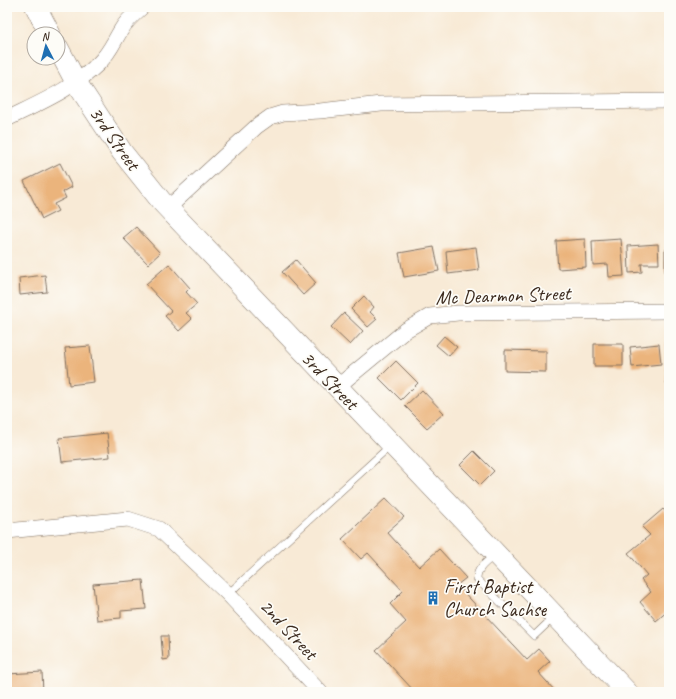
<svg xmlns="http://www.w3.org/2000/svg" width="676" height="699" font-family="Caveat,sans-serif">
	<rect width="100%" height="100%" fill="#fdfcf7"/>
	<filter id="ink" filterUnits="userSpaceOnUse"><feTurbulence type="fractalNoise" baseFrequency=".025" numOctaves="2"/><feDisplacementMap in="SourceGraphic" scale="8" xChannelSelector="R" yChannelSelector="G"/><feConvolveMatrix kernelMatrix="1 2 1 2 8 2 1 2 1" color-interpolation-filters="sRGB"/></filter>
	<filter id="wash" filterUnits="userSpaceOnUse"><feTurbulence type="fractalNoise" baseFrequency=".012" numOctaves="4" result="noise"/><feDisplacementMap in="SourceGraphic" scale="16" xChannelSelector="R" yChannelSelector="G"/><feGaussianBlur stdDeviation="0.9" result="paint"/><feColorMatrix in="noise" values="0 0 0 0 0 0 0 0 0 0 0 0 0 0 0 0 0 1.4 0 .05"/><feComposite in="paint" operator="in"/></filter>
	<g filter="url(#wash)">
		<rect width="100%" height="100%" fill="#f8ead6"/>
		<g id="blocks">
			<path fill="#ebb47b" d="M60,163L72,187L63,192L66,198L54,204L58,211L42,219L24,181Z
				M136,227L160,253L148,264L123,238Z
				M585,239L586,267L558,269L556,241Z
				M621,239L624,276L609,277L608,264L593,265L592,241Z
				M658,244L659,264H641L642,272L629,273L628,246Z
				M434,247L439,271L404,277L399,253Z
				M476,247L479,270L448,274L446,251Z
				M665,250H669V273H665Z
				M296,260L316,283L303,295L282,272Z
				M169,264L190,288L186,292L197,304L186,313L192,319L179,331L165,316L171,311L146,284Z
				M45,275L47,292L20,295L19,278Z
				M364,296L374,307L370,312L377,319L368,327L351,309Z
				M344,313L363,331L350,345L331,327Z
				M444,336L457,347L449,356L436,345Z
				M666,343H669V383H666Z
				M594,344H623V366H594Z
				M659,344L661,364L632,367L630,347Z
				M90,346L94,382L69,385L65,348Z
				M505,350L546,351V372L505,371Z
				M396,361L418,383L401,400L379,378Z
				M422,390L444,413L427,428L405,406Z
				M107,433L110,457L62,462L59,438Z
				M474,451L494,471L480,485L460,465Z
				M386,498L404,517L387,532L419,567L439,549L466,578L457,585L527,660L539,649L550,661L538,672L556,692H415L376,650L406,622L390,604L403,591L368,553L361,559L342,539Z
				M663,509L669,515V610L656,621L640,602L651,592L641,580L647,575L628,553L650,535L642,527Z
				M143,580L146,609L121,611V618L97,620L93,584Z
				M161,636H168L169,659L163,660Z
				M42,672L43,692H7V674Z"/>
		</g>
	</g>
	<g filter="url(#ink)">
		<use href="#blocks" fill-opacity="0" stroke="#7d6d5e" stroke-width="1"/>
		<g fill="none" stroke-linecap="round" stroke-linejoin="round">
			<g stroke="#7d6d5e" stroke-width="8">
				<path id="lane" d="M495,555C488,561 476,568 477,579L534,636L554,617
					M228,594L390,446"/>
			</g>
			<g stroke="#7d6d5e" stroke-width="16">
				<path id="street" d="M7,119C39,103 73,89 99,63C110,52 113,43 121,30C126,21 134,14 142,7
					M168,208L256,127L270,117L283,113L320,111L381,104L669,101
					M337,387L406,330L430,316L458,313L669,311
					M7,531L128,519L159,529L228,594L320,692"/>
			</g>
			<g stroke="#7d6d5e" stroke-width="22">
				<path id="secondary" d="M36,7L50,34
					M58,48L76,82L122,152L162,202L627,692"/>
			</g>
			<use href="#lane" stroke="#fff" stroke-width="7"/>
			<use href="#street" stroke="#fff" stroke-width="15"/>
			<use href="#secondary" stroke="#fff" stroke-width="21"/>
		</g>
	</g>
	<defs>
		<g id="building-bare" transform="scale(1.08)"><path d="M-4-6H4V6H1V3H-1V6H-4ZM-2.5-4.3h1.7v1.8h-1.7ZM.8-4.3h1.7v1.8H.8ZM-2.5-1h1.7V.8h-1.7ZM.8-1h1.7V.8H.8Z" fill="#1f6fb2" stroke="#fdfcf7" stroke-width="2.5" paint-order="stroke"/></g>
	</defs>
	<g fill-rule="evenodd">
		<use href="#building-bare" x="433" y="598"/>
	</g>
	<g text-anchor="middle" stroke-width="3.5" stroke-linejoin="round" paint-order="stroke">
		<g font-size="20" fill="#3b2a1e" stroke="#fdfcf7">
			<text transform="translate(115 138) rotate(55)" y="7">3rd Street</text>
			<text transform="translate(503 295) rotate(-2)" y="7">Mc Dearmon Street</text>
			<text transform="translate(330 380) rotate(46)" y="7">3rd Street</text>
			<text transform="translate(289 629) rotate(47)" y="7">2nd Street</text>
		</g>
		<g font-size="20" fill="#3b2a1e" stroke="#fdfcf7" text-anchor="start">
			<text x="444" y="593">First Baptist<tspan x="444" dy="23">Church Sachse</tspan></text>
		</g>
	</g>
	<rect width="676" height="699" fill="none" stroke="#fdfcf7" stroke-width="24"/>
	<g transform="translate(46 46) rotate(354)"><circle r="19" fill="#fdfcf7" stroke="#afa8a0"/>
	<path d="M0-3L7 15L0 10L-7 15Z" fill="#1f6fb2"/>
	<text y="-6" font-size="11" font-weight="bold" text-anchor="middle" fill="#3b2a1e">N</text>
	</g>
</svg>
